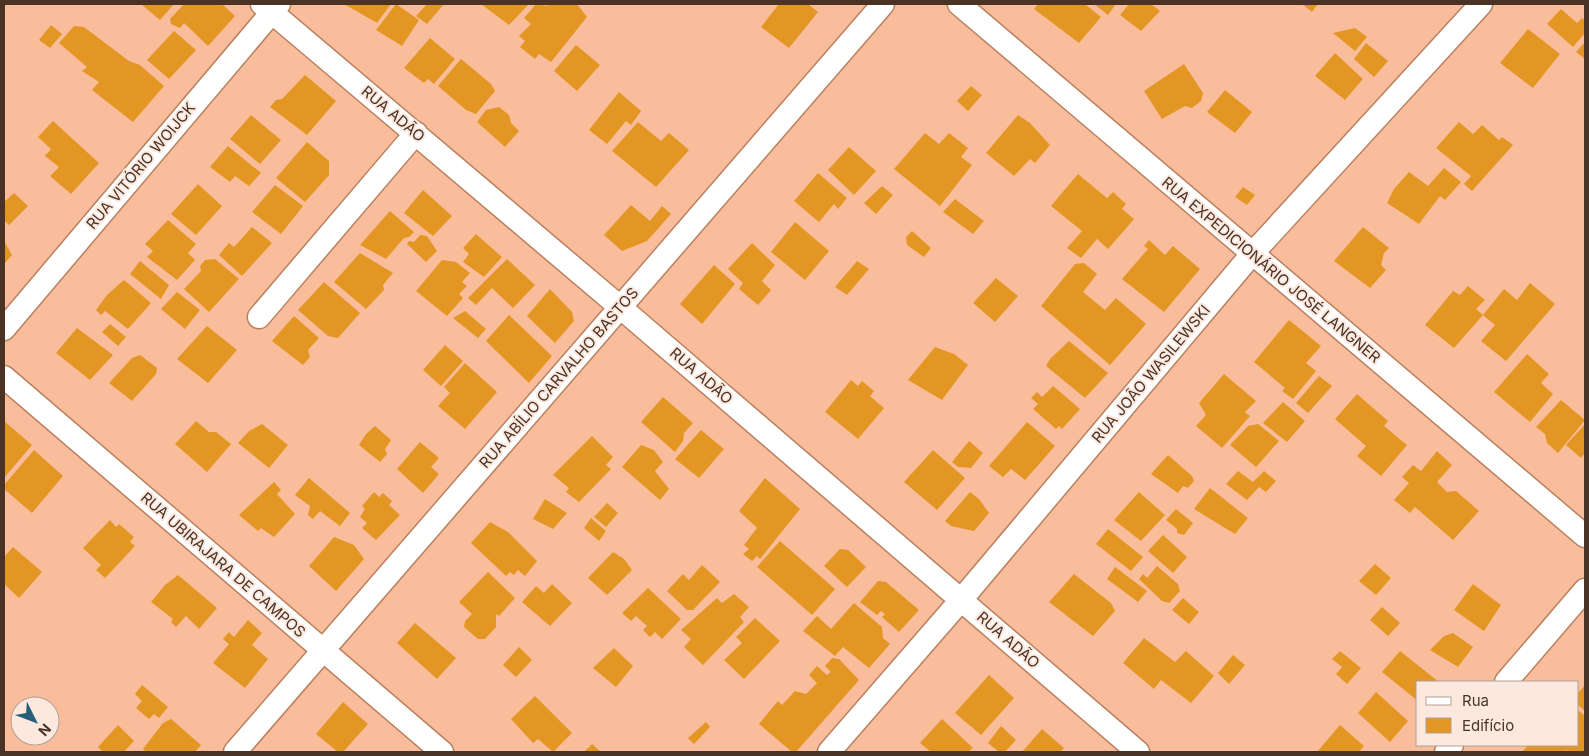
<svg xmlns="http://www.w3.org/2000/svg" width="1589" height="756" font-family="Inter,sans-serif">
	<rect width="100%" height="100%" fill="#f9bd9b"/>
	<path fill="#e49624" d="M141,4H174L160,20Z
		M184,4H222L235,16L208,46L184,23L180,28L171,24L170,19Z
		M344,4H391L377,23Z
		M396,4L419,20L402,46L376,30Z
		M427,4H444L427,24L416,16Z
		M481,4H529L509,25Z
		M536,4L547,6L548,4H577L587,17L551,62L539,54L535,59L520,47L525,41L519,36L531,24L524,18Z
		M779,4H808L818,12L789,48L761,27Z
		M1038,4H1085L1101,17L1079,43L1034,9Z
		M1094,4H1116L1108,15Z
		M1129,4H1151L1160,11L1141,31L1120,15Z
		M1302,4H1318L1312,12Z
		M1561,9L1577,23L1582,18L1585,21V33L1573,47L1547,24Z
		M51,25L62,34L50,48L39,40Z
		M74,26L84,27L129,61L140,65L164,86L133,122L92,90L99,82L82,71L87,67L59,43Z
		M1355,28L1367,37L1355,51L1333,33Z
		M1528,29L1560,54L1533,88L1500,63Z
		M174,31L196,50L169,79L147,60Z
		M430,38L455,59L434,84L428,79L424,83L404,68Z
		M1585,42V59L1576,52Z
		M1366,43L1388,61L1374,77L1354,59Z
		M576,45L600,65L577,91L554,71Z
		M1335,53L1363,79L1345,100L1315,76Z
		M461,59L491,84L495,91L476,114L466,110L438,86Z
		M1184,64L1203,93L1201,101L1192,108L1185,106L1162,119L1144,91Z
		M305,75L336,101L307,135L270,107L276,100L282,99Z
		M971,86L982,95L968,111L957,101Z
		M1225,90L1252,112L1235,133L1207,112Z
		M619,92L641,111L631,125L626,121L607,144L589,130Z
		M499,107L509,115L511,123L519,131L505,147L477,122L486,110Z
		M251,115L281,140L260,164L230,139Z
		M1018,115L1030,123L1050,145L1035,163L1030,159L1014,176L986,153Z
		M53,121L99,163L71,194L50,176L59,167L45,156L51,149L38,137Z
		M638,122L661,141L669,133L689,150L656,187L612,151Z
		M1459,122L1473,134L1482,125L1499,140L1502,137L1513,145L1472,191L1464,184L1471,176L1436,148Z
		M925,133L939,144L949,133L968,148L961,157L972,165L940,206L894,169Z
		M307,142L329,161V175L305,202L276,178Z
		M228,146L261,173L249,186L235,176L230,182L210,167Z
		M849,147L876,171L854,195L828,170Z
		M1444,168L1461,182L1445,200L1440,196L1419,224L1387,203L1394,189L1409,172L1428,186Z
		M818,173L847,198L838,209L834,204L819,222L794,201Z
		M1078,174L1107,198L1113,192L1126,204L1122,209L1134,219L1108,249L1097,239L1081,258L1067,248L1082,231L1051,206Z
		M198,184L222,206L196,235L171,214Z
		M275,185L303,206L281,234L252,212Z
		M882,186L893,195L876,214L864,203Z
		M1243,187L1255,195L1247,205L1235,197Z
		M423,190L452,216L433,236L404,213Z
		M14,193L28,206L9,225L4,220V202Z
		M955,199L984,221L973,234L943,212Z
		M631,205L650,221L662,206L671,214L647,241L622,251L604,235Z
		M390,211L414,232L409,237L404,238L386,259L360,245Z
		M168,220L196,244L188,253L195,260L177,280L147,257L153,251L145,244Z
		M795,222L829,251L805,280L771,252Z
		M252,227L272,243L242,276L219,255L229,243L234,247Z
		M1363,227L1389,248L1384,253L1381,265L1386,270L1370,288L1334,261Z
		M912,231L931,248L924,257L907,245L906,237Z
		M476,234L502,257L484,277L463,262L469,254L463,248Z
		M420,235L427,236L437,251L426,262L407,244L409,241L414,242Z
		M1149,240L1165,255L1173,246L1200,269L1164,312L1122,279L1148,249L1144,246Z
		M4,241L12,255L4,264Z
		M752,243L775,265L762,281L771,290L758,305L739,289L743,283L728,269Z
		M360,253L393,273L383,285L384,290L366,309L334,282Z
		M215,259L239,279L209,312L184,289L201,271L200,266L205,260Z
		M507,259L535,285L513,308L492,288L476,305L468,298Z
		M442,260L456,262L470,273L462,282L467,286L459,294L463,298L447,316L416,291Z
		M140,261L169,285L161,299L130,274Z
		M857,261L869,269L847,295L835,287Z
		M1084,263L1097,274L1083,292L1105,310L1116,298L1146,324L1110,365L1041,306L1075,264Z
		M714,265L735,284L702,324L680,304Z
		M996,278L1018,296L995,322L973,303Z
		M124,280L151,303L128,329L105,311L101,315L96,310L107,295Z
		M324,282L360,313L338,338L328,336L298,310Z
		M1530,283L1555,304L1506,361L1481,341L1495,325L1483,315L1454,348L1425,325L1453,291L1460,295L1468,286L1485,300L1476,309L1483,315L1504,289L1517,300Z
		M550,289L572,312L574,321L555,343L527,316Z
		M177,292L200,310L185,329L161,309Z
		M465,311L486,329L478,338L453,318Z
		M509,315L552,356L529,383L486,341Z
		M294,316L319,338L308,350L310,357L303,365L272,341Z
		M1289,320L1321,346L1306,363L1316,371L1293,399L1282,391L1285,388L1254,362Z
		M110,324L126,337L118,346L102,332Z
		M207,326L237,350L208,383L177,359Z
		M77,328L113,355L90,380L56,353Z
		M1069,341L1108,373L1085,398L1046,366L1050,359Z
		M445,345L463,361L441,386L423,370Z
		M935,347L954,354L968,365L942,400L908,380Z
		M1527,354L1549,374L1541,383L1553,394L1530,422L1494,392Z
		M140,355L157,368L156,374L132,401L109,383L132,358Z
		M465,363L497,392L465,429L438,406L450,393L444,387Z
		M1224,374L1256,401L1245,412L1250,416L1222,448L1196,426L1206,415L1199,403Z
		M1319,376L1332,386L1308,413L1296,403Z
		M851,380L858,386L862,381L874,391L870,396L884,408L858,439L825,412Z
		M1053,386L1080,409L1062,429L1059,426L1056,429L1033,409L1038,404L1031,398L1037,392L1042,397Z
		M1357,394L1388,421L1384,426L1407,445L1381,476L1357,456L1366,446L1335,419Z
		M663,397L693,423L684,433L683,441L675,452L641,422Z
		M1561,400L1585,420L1558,453L1547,443L1545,434L1536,427Z
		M1283,402L1305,421L1287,442L1263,423Z
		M4,421L32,445L4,478Z
		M196,421L209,432H216L231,444L207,472L175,444Z
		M1027,422L1055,446L1025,480L1011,469L1003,477L989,466Z
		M262,424L288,445L269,468L238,443L249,431Z
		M1258,424L1279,441L1256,467L1230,445L1248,426Z
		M1585,424V453L1581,458L1566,445Z
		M375,426L391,440L385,449L387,454L380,462L359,445L366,434Z
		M701,430L724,449L699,478L675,459Z
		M592,436L613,457L606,465L611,469L579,502L566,492L569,488L553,475Z
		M969,441L983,453L971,468L958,467L952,462Z
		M420,442L439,458L431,467L439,474L423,493L397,469Z
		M641,445L654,450L663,462L655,471L669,489L660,500L622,467Z
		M34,450L63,476L32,513L4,489V485Z
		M933,450L965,478L937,510L904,482Z
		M1437,451L1452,465L1437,482L1447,492L1456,491L1479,511L1453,540L1415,507L1410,513L1394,500L1409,483L1402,477L1413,465L1421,471Z
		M1168,455L1192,476L1194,481L1188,488L1183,486L1178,493L1151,474Z
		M1238,471L1253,482L1264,471L1276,481L1266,492L1259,487L1247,500L1226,484Z
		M309,478L350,513L340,526L320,511L313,519L308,515L310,506L295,495Z
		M765,478L800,509L760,559L757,556L752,561L743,554L749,549L744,545L757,528L739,511Z
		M274,482L281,490L277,494L295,514L274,537L261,528L258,531L239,515Z
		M1210,488L1248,518L1235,534L1194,509Z
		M374,492L379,497L383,493L392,501L389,505L400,515L376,540L362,528L367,523L360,517L365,509L362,506Z
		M970,492L979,499L989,513L974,531L951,526L945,521Z
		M1139,492L1165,515L1141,541L1114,520Z
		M545,499L567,513L553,529L533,519Z
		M607,503L618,513L606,527L594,517Z
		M1176,509L1193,523L1184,535L1177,533V529L1166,520Z
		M591,518L606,531L599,541L584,528Z
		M110,520L116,527L119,524L134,537L130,542L135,546L105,578L96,570L101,565L83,548Z
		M490,522L508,532L537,561L525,576L518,570L514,575L510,572L506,576L471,543Z
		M1108,529L1143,557L1131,571L1096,544Z
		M1163,535L1187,557L1173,573L1148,551Z
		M334,537L354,545L364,559L336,591L309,566Z
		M780,541L835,589L812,615L757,567Z
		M13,547L42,572L19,598L4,584V557Z
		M840,549L848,550L866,567L847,587L824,566Z
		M613,552L624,559L632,570L607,595L588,578Z
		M1375,564L1391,578L1376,595L1359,581Z
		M702,565L720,582L693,610H687L667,591L683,574L689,580Z
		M1157,566L1178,584L1180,591L1169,603L1162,601L1139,579L1143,574L1147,578Z
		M1115,567L1147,591L1138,602L1107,579Z
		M488,572L515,598L499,616L496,614V627L485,639H478L464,627L465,621L472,614L459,602Z
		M1074,574L1111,603L1115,611L1093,636L1049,602Z
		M178,575L217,608L199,629L186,616L176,627L171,622L173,619L151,602L165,585Z
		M878,581L886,582L919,610L899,632L882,617L885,614L881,611L877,615L860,602Z
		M552,584L572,603L550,626L522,602L536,586L544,593Z
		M1473,584L1501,605L1484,631L1454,610Z
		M648,588L681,619L662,639L655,632L650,637L643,630L647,626L636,616L631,621L622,613Z
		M734,594L749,607L740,617L744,622L703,665L684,647L691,639L681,630L717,598L722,603Z
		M1183,598L1199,612L1189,624L1172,610Z
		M854,603L882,627L883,638L890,644L869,668L843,647L835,656L803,631L817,616L831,629Z
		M1382,607L1400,623L1388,636L1370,620Z
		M755,618L780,641L744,679L724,660L742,643L736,637Z
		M248,620L262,633L252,645L268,659L245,688L213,663L229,644L223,639L229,632L234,637Z
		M415,623L456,658L437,679L397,643Z
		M1453,633L1473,647L1458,667L1430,650L1444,636Z
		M1144,638L1175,662L1186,651L1214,676L1191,703L1161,680L1154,689L1123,663Z
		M519,647L532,660L516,677L503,665Z
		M614,648L633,666L616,687L593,668Z
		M1340,651L1361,668L1347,684L1336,674L1342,667L1332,659Z
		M1400,651L1439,682H1418V701L1382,672Z
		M1233,655L1245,665L1229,684L1218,673Z
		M832,658L839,659L859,680L796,752H792L759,724L778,701L782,705L795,691L806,694L817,683L809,675L817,666L827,675L831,672L825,666Z
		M989,675L1014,698L981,735L955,713Z
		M142,685L168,707L159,718L154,714L149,719L136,708L142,701L135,694Z
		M1585,685V711L1578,705V693Z
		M1376,692L1408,721L1390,742L1358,713Z
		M535,696L572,733L553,752L538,739L533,743L511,719Z
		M343,702L368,724L343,752H338L316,734Z
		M1578,710L1585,716V752H1570L1566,750L1564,752H1522L1528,745H1578Z
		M171,719L201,745L195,752H146L143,749L163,723Z
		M942,719L973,748L968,752H931L920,743Z
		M706,722L710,727L694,744L688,738Z
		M118,725L134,741L124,752H103L98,747Z
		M1340,725L1364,746L1359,752H1317Z
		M1001,726L1016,740L1005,752H999L988,743Z
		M1042,729L1064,748L1060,752H1022Z
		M592,744L601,752H584Z"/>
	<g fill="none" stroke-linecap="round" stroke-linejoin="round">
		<g stroke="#b88060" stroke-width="25">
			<path id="street" d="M262,4L620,307L1138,752
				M959,4L1585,536
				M259,317L416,133
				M4,329L279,4
				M4,377L442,752
				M1506,682L1585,590
				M235,752L883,4
				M829,752L961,600L1252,254L1481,4
				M1446,752L1452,745"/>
		</g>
		<use href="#street" stroke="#fff" stroke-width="22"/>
	</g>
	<g text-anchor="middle" stroke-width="4" stroke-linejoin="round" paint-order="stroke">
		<g font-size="15" fill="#4a3225" stroke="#fbe8de">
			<text transform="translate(393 114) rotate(40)" y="5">RUA ADÃO</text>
			<text transform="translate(141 166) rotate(-50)" y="5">RUA VITÓRIO WOIJCK</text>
			<text transform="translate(1271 270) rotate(40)" y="5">RUA EXPEDICIONÁRIO JOSÉ LANGNER</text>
			<text transform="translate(1151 374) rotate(-50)" y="5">RUA JOÃO WASILEWSKI</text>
			<text transform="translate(701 376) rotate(41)" y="5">RUA ADÃO</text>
			<text transform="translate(559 378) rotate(-49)" y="5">RUA ABÍLIO CARVALHO BASTOS</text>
			<text transform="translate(223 565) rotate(41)" y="5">RUA UBIRAJARA DE CAMPOS</text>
			<text transform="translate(1008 640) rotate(41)" y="5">RUA ADÃO</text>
		</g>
	</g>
	<rect width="1589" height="756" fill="none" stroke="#4a3225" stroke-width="10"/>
	<rect x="1416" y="681" width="162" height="65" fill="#fbe8de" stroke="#b49f94"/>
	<rect x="1426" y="697" width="25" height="8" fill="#ffffff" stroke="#b49f94"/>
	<text x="1462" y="706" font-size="15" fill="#4a3225">Rua</text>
	<rect x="1426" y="718" width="25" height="15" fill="#e49624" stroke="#b49f94"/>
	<text x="1462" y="731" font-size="15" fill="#4a3225">Edifício</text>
	<g transform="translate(35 721) rotate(132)"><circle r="24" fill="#fbe8de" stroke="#b49f94"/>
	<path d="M0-4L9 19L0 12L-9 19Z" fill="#265f79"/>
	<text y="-8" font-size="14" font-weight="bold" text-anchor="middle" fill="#4a3225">N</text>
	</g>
</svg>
